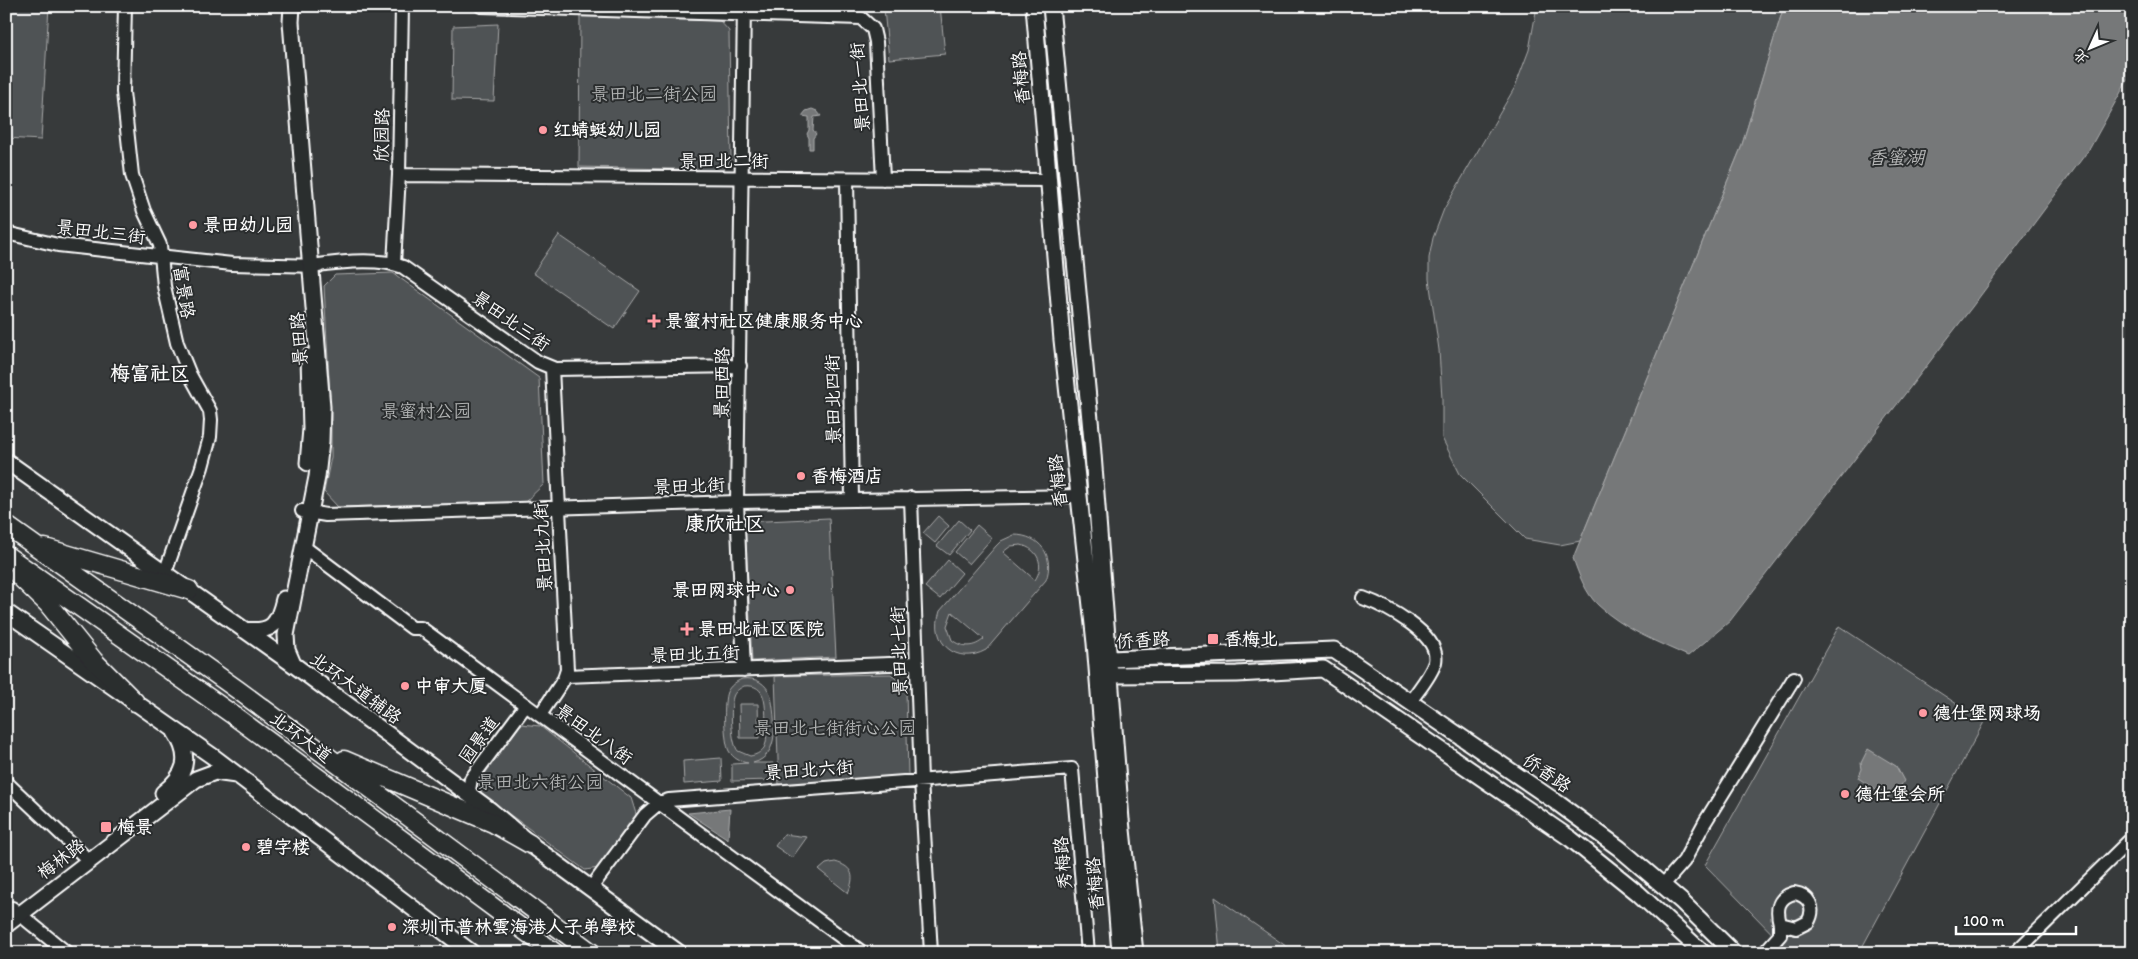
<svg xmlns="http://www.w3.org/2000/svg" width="2138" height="959" font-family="Itim,'LXGW WenKai TC',sans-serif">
	<rect width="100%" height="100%" fill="#373a3b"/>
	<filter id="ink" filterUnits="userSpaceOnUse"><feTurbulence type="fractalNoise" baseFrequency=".02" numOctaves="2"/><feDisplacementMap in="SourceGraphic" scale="10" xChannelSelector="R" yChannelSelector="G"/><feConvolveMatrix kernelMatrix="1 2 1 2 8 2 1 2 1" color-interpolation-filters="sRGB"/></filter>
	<g filter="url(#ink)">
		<path fill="#505354" stroke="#a8a9aa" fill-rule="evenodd" d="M14,6H49L41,140L6,138V32Z
			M831,6H940L945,54L889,59L884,9Z
			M1537,6H1784L1741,148L1580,541L1560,545L1525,539L1460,474L1442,438V399L1439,350L1429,279V258L1433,238L1444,209L1515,87L1529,50Z
			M580,16L720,21L729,31L731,160L723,170L579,167Z
			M498,24L494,101L452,100L453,26Z
			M559,235L640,291L614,329L533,273Z
			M393,273L539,378L544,484L525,502L338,507L324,492L331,457V416L324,286L335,275Z
			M938,516L949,526L935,543L923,533Z
			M829,518L836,657L752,661L745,522Z
			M959,520L970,530L949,555L937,546Z
			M977,525L992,538L969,564L955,552Z
			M1014,535C1040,535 1055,556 1046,580L986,650C957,666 929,643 940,611L996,546L1001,541ZM1021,545C1038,549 1045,565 1035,580L1003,552L1011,546ZM952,612L984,639C974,648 962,648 952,640L947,626Z
			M948,560L962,573L940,599L925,587Z
			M1839,626L1984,722L1859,953H1791L1705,865Z
			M891,674L906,689L908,776L779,787L775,676Z
			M742,679C756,677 766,683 771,696C775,718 781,756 753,763H773V780L732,781V764L748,763C740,762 733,758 729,751C724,742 723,701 727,692C730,686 735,682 742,679ZM744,686C768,683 765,708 766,724C766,732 768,741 764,748C760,753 756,755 750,756L738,751C731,743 730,708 733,697C735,691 739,689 744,686Z
			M739,704H758L759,738H740Z
			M521,724L540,726L631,798L637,817L599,868L585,870L482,794L479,782Z
			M721,758L722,781L684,784L683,761Z
			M784,834L807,837L792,858L775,846Z
			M835,862C854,867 855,877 848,893L819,870L826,864Z
			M1215,897L1296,953H1220Z"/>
		<path fill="#767879" stroke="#adaeaf" d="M1784,6H2132V72L2090,148L1972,307L1730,621L1688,656C1657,642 1623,629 1598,605C1586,594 1578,573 1573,558L1741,148Z
			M812,109L817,111L821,116L814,117L813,130L816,134L813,138V149H809V138L807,134L809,130V117L802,116L806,111Z
			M1868,749L1896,766L1904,781L1899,788L1894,790L1888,798L1858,778L1862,769L1861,763Z
			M730,809L728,839L688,813Z"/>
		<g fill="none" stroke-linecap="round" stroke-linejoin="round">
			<g stroke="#fff" stroke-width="16">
				<path id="minor" d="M125,6L123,92L132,175L144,211L160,245L164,286L177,343L190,375L210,411L211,420L210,437L202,467L165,573
					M481,6L861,18L873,29L876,42L883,179
					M744,6L737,502L744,670
					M399,175L1048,180
					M847,179L852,499
					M6,233L58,245L232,264L319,266
					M394,264L399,175L402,6
					M312,266C338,262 378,257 403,267L538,362L555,369L740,366
					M911,498L921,780L931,953
					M302,511L326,515L737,502L1078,496
					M304,547L412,628H421L863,953
					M1363,598C1385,606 1441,634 1435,662C1431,676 1418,690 1410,702
					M565,676L916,663
					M540,715L564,679L567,670L552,368
					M6,782L83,855
					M474,798L469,790L471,779L526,705
					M1663,885L1684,861L1705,822L1794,678
					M591,888L645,815L659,803L669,800L1072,769L1088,953
					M1794,893C1809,895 1816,908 1808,922L1796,928L1780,924C1776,909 1777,898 1794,893Z
					M12,908L67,953
					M1764,953L1780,935V924
					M2015,953L2132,838"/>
			</g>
			<g stroke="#fff" stroke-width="19">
				<path id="major" d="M292,6L291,22L322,407L321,442L317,477L286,635L287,650L293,664
					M1034,6L1062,340L1095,643L1120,953
					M1051,6L1092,441L1121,820L1135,953
					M6,461L294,665L490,810L530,844L679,953
					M308,463L311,429L309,357
					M6,612L215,758L472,953
					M244,630C272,633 278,625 284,599
					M1102,664L1110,659L1334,650L1559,804L1619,848L1681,901L1734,953
					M1103,670L1111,675L1237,674L1323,669L1571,839L1638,893L1703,953
					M163,793C186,775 192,758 175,732
					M6,925L196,779L215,772L236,775"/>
			</g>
			<g stroke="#fff" stroke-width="21">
				<path id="highway" d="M6,525L238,690L592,953
					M45,548L189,590
					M6,555L233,715L555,953
					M18,575L48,604L94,661L135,702
					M344,760L493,823L530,844"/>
			</g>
			<use href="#minor" stroke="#2a2d2e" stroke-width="12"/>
			<use href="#major" stroke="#2a2d2e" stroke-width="15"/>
			<use href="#highway" stroke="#2a2d2e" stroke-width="18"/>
		</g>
	</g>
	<g fill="#ff9aa2" stroke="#2a2d2e" stroke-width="2">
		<circle cx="543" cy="130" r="5"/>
		<circle cx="193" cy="225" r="5"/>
		<path d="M651.5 313.5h5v5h5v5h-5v5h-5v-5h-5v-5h5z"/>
		<circle cx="801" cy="476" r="5"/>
		<circle cx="790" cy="590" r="5"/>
		<path d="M684.5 621.5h5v5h5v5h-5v5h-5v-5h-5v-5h5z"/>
		<rect x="1207" y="633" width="12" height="12" rx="2.5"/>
		<circle cx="405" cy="686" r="5"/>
		<circle cx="1923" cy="713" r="5"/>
		<circle cx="1845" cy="794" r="5"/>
		<rect x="100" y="821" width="12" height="12" rx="2.5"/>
		<circle cx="246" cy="847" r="5"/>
		<circle cx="392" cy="927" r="5"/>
	</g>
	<g text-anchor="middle" stroke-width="4" stroke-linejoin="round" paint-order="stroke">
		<g font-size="18" fill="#fff" stroke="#2a2d2e">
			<text transform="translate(1021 78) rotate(-95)" y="6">香梅路</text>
			<text transform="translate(860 87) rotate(-94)" y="6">景田北一街</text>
			<text transform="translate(382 135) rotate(-89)" y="6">欣园路</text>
			<text x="724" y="167">景田北二街</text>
			<text transform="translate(101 232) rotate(7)" y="6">景田北三街</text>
			<text transform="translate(184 292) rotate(81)" y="6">富景路</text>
			<text transform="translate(511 321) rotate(35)" y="6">景田北三街</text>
			<text transform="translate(299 339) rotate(-94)" y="6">景田路</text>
			<text transform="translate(722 383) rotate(-89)" y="6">景田西路</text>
			<text transform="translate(833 399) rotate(-91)" y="6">景田北四街</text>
			<text transform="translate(1058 481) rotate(-96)" y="6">香梅路</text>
			<text transform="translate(689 486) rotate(-2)" y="6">景田北街</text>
			<text transform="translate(543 547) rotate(-93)" y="6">景田北九街</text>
			<text transform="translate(1143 640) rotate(-3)" y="6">侨香路</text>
			<text transform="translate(899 651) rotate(-92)" y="6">景田北七街</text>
			<text transform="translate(695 654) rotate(-2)" y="6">景田北五街</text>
			<text transform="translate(356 688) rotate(36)" y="6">北环大道辅路</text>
			<text transform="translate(594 734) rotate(36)" y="6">景田北八街</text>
			<text transform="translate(301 737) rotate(37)" y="6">北环大道</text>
			<text transform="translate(479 740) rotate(-54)" y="6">园景道</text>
			<text transform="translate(809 770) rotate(-4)" y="6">景田北六街</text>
			<text transform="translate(1547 773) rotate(35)" y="6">侨香路</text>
			<text transform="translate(61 859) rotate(-37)" y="6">梅林路</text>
			<text transform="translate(1063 863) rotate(-95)" y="6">秀梅路</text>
			<text transform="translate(1095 884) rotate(-95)" y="6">香梅路</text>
		</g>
		<g font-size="18" fill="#b0b2b2" stroke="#2a2d2e">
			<text x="654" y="100">景田北二街公园</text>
			<text x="426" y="417">景蜜村公园</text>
			<text x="835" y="734">景田北七街街心公园</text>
			<text x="540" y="788">景田北六街公园</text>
		</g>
		<g font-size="18" font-weight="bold" fill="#fff" stroke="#2a2d2e" text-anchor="start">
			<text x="553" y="136">红蜻蜓幼儿园</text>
			<text x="203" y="231">景田幼儿园</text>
			<text x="665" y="327">景蜜村社区健康服务中心</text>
			<text x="811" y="482">香梅酒店</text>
			<text x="780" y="596" text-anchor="end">景田网球中心</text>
			<text x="698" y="635">景田北社区医院</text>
			<text x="1224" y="645">香梅北</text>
			<text x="415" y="692">中审大厦</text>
			<text x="1933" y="719">德仕堡网球场</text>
			<text x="1855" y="800">德仕堡会所</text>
			<text x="117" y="833">梅景</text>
			<text x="256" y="853">碧字楼</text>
			<text x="402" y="933">深圳市普林雲海港人子弟學校</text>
		</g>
		<g font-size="19" font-style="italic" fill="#b4b5b5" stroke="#2a2d2e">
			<text x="1896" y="164">香蜜湖</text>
		</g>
		<g font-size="20" font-weight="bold" fill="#fff" stroke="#2a2d2e">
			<text x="150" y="380">梅富社区</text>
			<text x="725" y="530">康欣社区</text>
		</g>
	</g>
	<rect width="2138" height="959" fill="none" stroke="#2a2d2e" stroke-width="25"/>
	<rect x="12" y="12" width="2113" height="934" fill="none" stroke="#fff" stroke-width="2" filter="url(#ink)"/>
	<g transform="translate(2090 48) rotate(226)" stroke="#2a2d2e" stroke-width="4" paint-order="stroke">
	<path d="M0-4L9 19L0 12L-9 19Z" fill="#ffffff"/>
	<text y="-8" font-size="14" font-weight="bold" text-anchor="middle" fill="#ffffff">北</text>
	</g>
	<path d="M1956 926v8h120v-8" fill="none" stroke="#ffffff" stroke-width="2.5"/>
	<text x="1963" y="926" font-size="15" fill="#ffffff" stroke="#2a2d2e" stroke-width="4" paint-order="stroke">100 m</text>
</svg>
